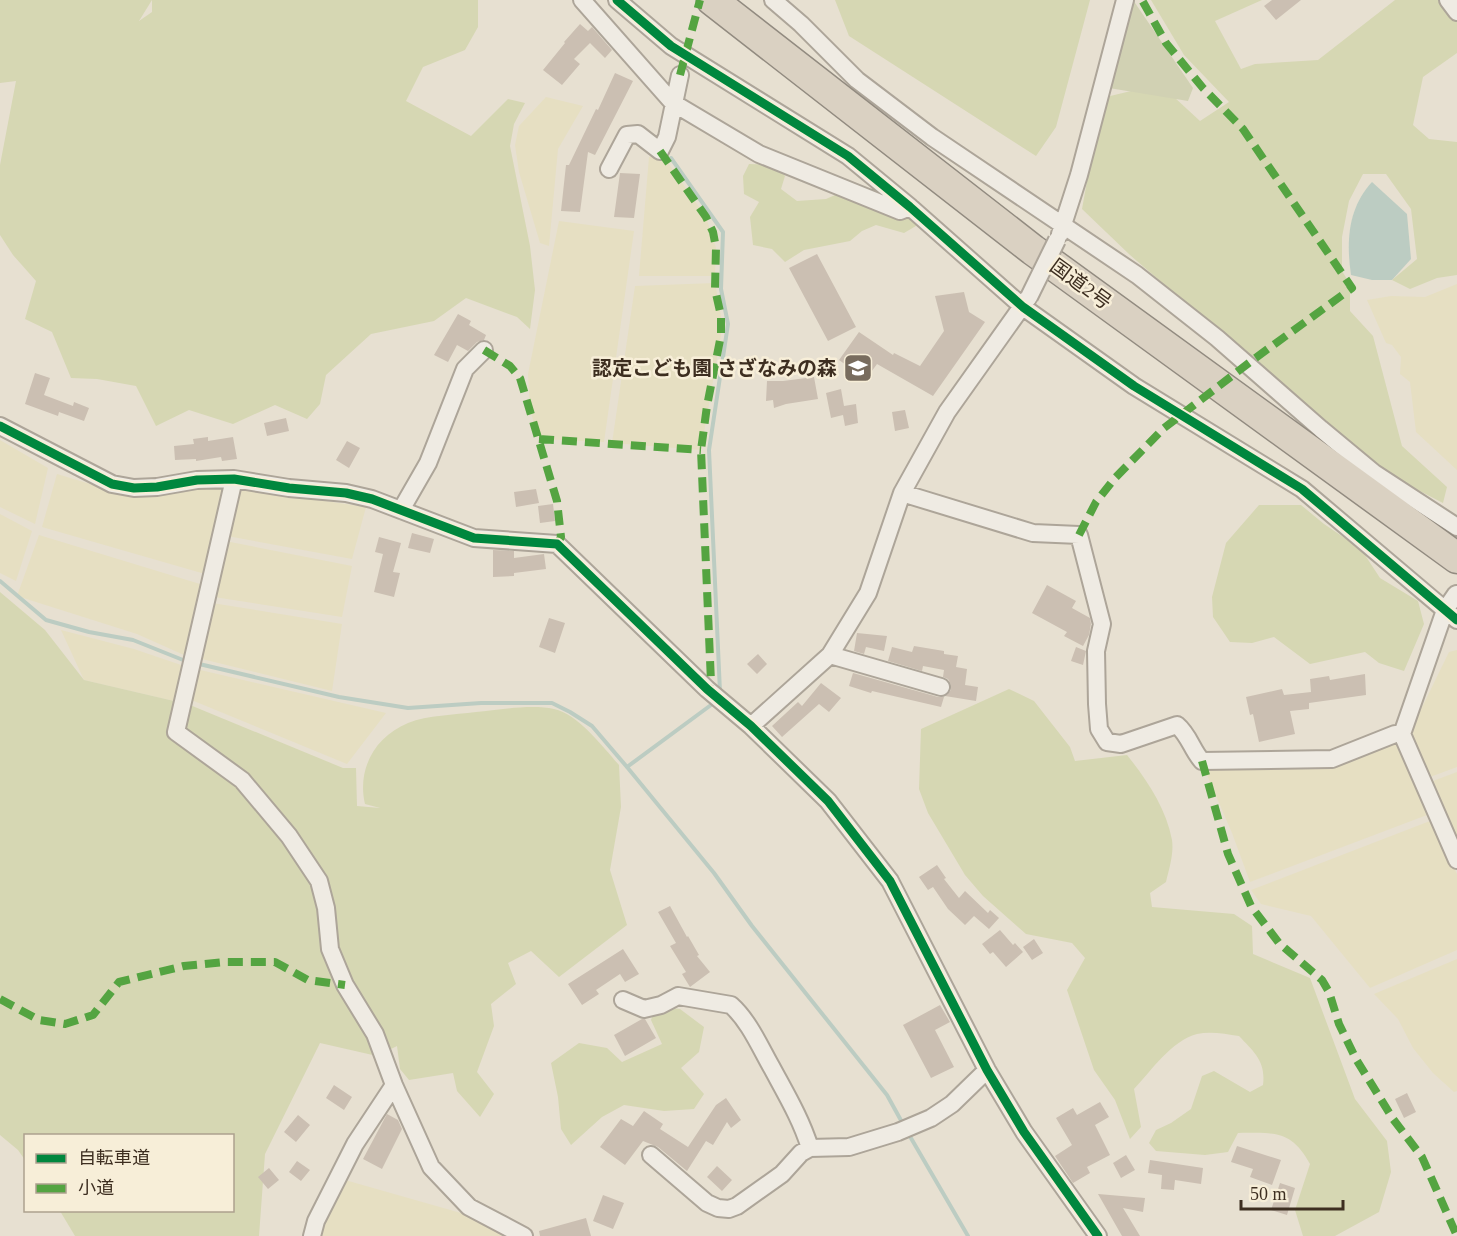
<svg xmlns="http://www.w3.org/2000/svg" width="1457" height="1236" font-family="'Times New Roman','Noto Sans JP',serif">
	<rect width="100%" height="100%" fill="#e7e0d1"/>
	<path fill="#e6dfc2" d="M546,97L583,106L558,149L549,246L540,243L519,172L515,145L519,126Z
		M662,154L706,217L716,248L715,276H639L649,157Z
		M559,221L634,231L604,442L539,439L530,410L528,374Z
		M715,283L721,316V335L701,450L612,443L635,286Z
		M1457,284V470L1416,432L1410,382L1400,374L1401,357L1392,345L1386,343L1367,300L1391,296L1425,297Z
		M0,440L48,468L35,524L0,507Z
		M57,474L130,496L227,484L205,574L42,527Z
		M238,488L366,507L352,559L227,536Z
		M0,514L32,531L16,581L0,573Z
		M39,535L200,584L184,655L137,634L17,596Z
		M225,541L352,566L342,617L214,597Z
		M212,603L342,624L332,691L198,658Z
		M61,630L134,649L184,666L174,701L84,680Z
		M1457,650V767L1430,777L1411,730L1449,652Z
		M196,669L386,713L347,764L189,699Z
		M1395,734L1427,815L1250,882L1232,833L1204,768L1332,759Z
		M1457,772V836L1453,837L1433,781Z
		M1430,821L1457,874V950L1370,988L1311,916L1261,904L1251,890Z
		M1457,959V1091L1454,1092L1433,1073L1413,1048L1398,1019L1374,994Z
		M338,1178L510,1227L514,1236H317Z"/>
	<path fill="#d6d7b3" d="M0,0H152L139,21L152,12V0H478V27L465,50L423,67L406,101L471,136L508,99L525,103L514,124L510,146L530,246L535,290L530,329L517,317L466,298L434,321L371,334L326,375L320,404L307,419L275,405L233,424L189,410L156,426L136,386L97,379L71,378L52,332L25,319L36,281L13,255L0,235V165L16,81L0,83Z
		M835,0H1090L1056,127L1036,156L849,36Z
		M1151,0H1262L1215,21L1241,69L1255,64L1318,60L1395,0H1444L1457,17V53L1423,77L1413,125L1429,139L1457,142V275L1437,278L1410,289L1392,280L1417,259L1411,209L1386,174H1363L1349,201L1342,237V271L1350,284V311L1373,336L1402,446L1447,487L1443,503L1379,470L1130,255L1082,209L1102,98L1131,91L1174,97L1200,121L1229,102L1184,55Z
		M749,164L776,165L785,176L781,189L797,201L826,199L842,192L891,208L921,223L904,233L876,225L862,231L850,241L804,250L785,262L772,249L753,245L750,217L759,202L744,194L743,176Z
		M1259,505H1301L1324,524L1361,549L1380,578L1418,601L1424,624L1404,671L1379,663L1365,652L1310,664L1274,637L1252,643L1230,642L1213,617L1212,597L1226,543Z
		M0,592L45,630L84,680L174,701L172,740L190,705L343,768H356L357,806L380,808L365,804C357,770 374,737 408,723C428,715 454,715 476,712C498,710 531,704 554,709C578,714 603,747 619,765L621,807L610,870L627,925L559,977L531,951L508,963L516,984L491,1004L494,1026L477,1072L494,1094L480,1117L457,1091L453,1073L409,1080L400,1069L397,1046L377,1056L320,1043L265,1154L259,1236H75L60,1211L232,1210V1136H26L25,1160L18,1150L0,1135Z
		M1009,689L1034,701L1070,747L1075,761L1127,755C1147,780 1166,808 1172,840C1174,854 1169,869 1166,882L1150,893L1152,907L1234,914L1252,926L1253,954L1310,978L1355,1099L1387,1141L1391,1172L1379,1212L1335,1236H1303L1295,1210L1310,1164C1291,1129 1274,1133 1238,1133L1228,1152L1205,1155L1156,1151L1149,1143L1156,1130L1171,1123L1191,1109L1202,1076L1214,1071L1250,1092L1263,1085C1266,1061 1254,1052 1239,1036C1225,1034 1211,1031 1197,1034C1171,1041 1152,1070 1134,1089L1141,1127L1130,1139L1115,1100L1094,1070L1067,990L1085,958L1072,943L1026,934L983,896L965,875L928,813L919,789L921,729Z
		M656,1006L680,1009L704,1027L699,1052L681,1068L704,1094L694,1109L664,1111L624,1105L602,1117L571,1145L561,1129L558,1097L551,1063L579,1043L607,1048L622,1062L662,1044L651,1020Z"/>
	<path fill="#d1d1b3" d="M1130,0H1133L1193,88L1188,101L1109,88Z"/>
	<path fill="#bcccc2" d="M1372,182L1407,214L1411,259L1392,280H1372L1351,275C1346,241 1348,208 1372,182Z"/>
	<g fill="none" stroke-linecap="round" stroke-linejoin="round">
		<path stroke="#bcccc2" stroke-width="4" d="M671,158L723,232L721,289L728,324L709,450L720,692
			M0,581L46,620L89,632L133,640L188,662
			M195,663L339,697L408,708L481,703H552L570,712L592,726L627,767L714,873L752,926L887,1095L903,1124
			M627,767L711,705
			M908,1133L968,1236"/>
	</g>
	<path fill="#cbbfb2" d="M1272,0H1301L1276,20L1264,6Z
		M580,24L588,31L592,27L612,50L605,58L590,43L574,59L580,64L562,85L543,70L565,43L564,42Z
		M615,73L633,81L595,155L588,152L580,212L561,211L566,165H569L596,109L598,110Z
		M620,173L640,174L634,218L614,217Z
		M817,254L856,327L828,341L789,268Z
		M964,292L969,312L985,322L933,396L877,364L866,379L839,360L859,332L893,355L894,353L920,366L944,331L935,296Z
		M458,314L471,321L469,325L486,335L484,340L477,342L468,351L457,345L448,362L434,355Z
		M35,373L50,378L44,395L73,406L74,402L89,408L84,421L59,412L58,416L25,404Z
		M814,377L818,399L786,404L774,408L773,400L766,401L767,381H783Z
		M841,389L844,406L856,404L858,423L845,426L843,415L831,418L826,393Z
		M905,410L909,428L895,431L892,412Z
		M286,418L289,431L267,436L264,423Z
		M208,437V441L233,437L237,459L222,461L221,457L196,461V459L175,460L174,446L194,444L193,439Z
		M347,441L360,448L349,468L336,460Z
		M536,489L539,503L516,507L514,492Z
		M553,504L555,521L540,523L538,506Z
		M412,533L434,539L430,553L408,548Z
		M379,537L401,543L393,572L400,573L394,597L374,592L383,554L375,552Z
		M493,550L514,551V558L544,554L546,569L514,573V576L493,577Z
		M1047,585L1076,601L1072,608L1090,618L1091,624L1089,635L1083,646L1064,636L1067,632L1032,613Z
		M549,618L565,623L555,653L539,647Z
		M857,633L887,636L884,651L866,647L864,654L854,651Z
		M914,646L944,651V654L958,656L956,667L967,669L965,685L978,687L976,701L945,696L951,690V685L948,679L943,677L944,670L923,666L922,671L888,661L892,647L912,652Z
		M1076,647L1086,651L1083,665L1071,661Z
		M758,654L767,664L757,674L747,664Z
		M853,673L938,697H944L941,707L872,691L871,693L849,686Z
		M1365,674L1366,695L1309,703V709L1290,711L1295,734L1259,742L1253,714L1250,715L1246,697L1282,689L1284,695L1311,692L1310,679L1329,676L1330,680Z
		M821,683L841,698L829,712L819,704L782,737L772,726L798,702L802,706Z
		M937,865L946,878L944,879L959,898L965,891L988,913L990,910L999,918L989,929L974,916L965,925L948,909L933,887L928,890L919,877Z
		M670,906L687,937L688,936L699,955L697,956L710,972L690,987L682,974L686,972L670,946L676,943L658,912Z
		M1000,930L1013,945L1015,943L1023,952L1006,967L993,952L990,954L982,944Z
		M1034,939L1043,953L1032,960L1023,947Z
		M623,949L639,974L625,982L620,974L596,990L599,994L582,1005L568,984Z
		M940,1005L950,1022L935,1030L954,1067L931,1078L903,1025Z
		M642,1019H645L656,1038L625,1056L614,1035Z
		M334,1085L352,1097L344,1110L326,1098Z
		M1407,1093L1416,1112L1404,1118L1395,1099Z
		M726,1098L741,1120L731,1128L727,1122L713,1145L706,1141L687,1171L658,1147L643,1141L625,1165L600,1147L621,1119L633,1126L644,1111L663,1124L660,1129L688,1147L716,1105Z
		M1100,1102L1109,1117L1095,1125L1110,1155L1087,1167L1090,1173L1073,1183L1055,1156L1072,1145L1056,1118L1073,1108L1077,1115Z
		M387,1114L398,1120L402,1129L382,1169L363,1159Z
		M298,1115L310,1125L296,1142L284,1132Z
		M1237,1146L1281,1160L1272,1185L1250,1177L1253,1169L1231,1162Z
		M1126,1155L1135,1170L1121,1178L1113,1163Z
		M1150,1160L1203,1168L1201,1184L1175,1180L1174,1190L1161,1189L1162,1175L1148,1173Z
		M297,1161L310,1170L301,1181L289,1172Z
		M717,1166L732,1180L722,1191L707,1177Z
		M269,1168L279,1180L268,1189L258,1177Z
		M1280,1183L1295,1188L1287,1215L1271,1210Z
		M1098,1194L1145,1198L1143,1212L1123,1208L1140,1236H1122Z
		M603,1195L624,1203L613,1229L593,1221Z
		M586,1218L591,1236H540L539,1231Z"/>
	<g fill="none" stroke-linecap="round" stroke-linejoin="round">
		<g stroke="#ada599" stroke-width="20">
			<path id="street" d="M582,0L673,103L680,107L759,154L900,211L910,207
				M617,0L671,46L848,156L910,207L1023,307L1134,386L1302,489L1457,620
				M773,0L801,24L857,80L932,137L1137,275L1217,338L1321,429L1374,473L1457,527
				M1448,0L1457,12
				M609,169L627,135L638,134L660,151L667,137L680,75
				M1060,234L1079,175L1125,0
				M0,426L112,484L134,488L157,487L197,480L234,479L289,488L346,493L372,499L474,538L557,544L707,689L751,726L828,801L890,881L987,1070L1024,1132L1098,1236
				M234,479L176,732L242,780L289,836L319,881L326,908L330,949L345,985L375,1034L394,1085L431,1167L469,1207L524,1236
				M902,493L1033,533L1079,535L1102,624L1096,651L1097,704L1099,729L1107,742L1121,744L1177,725C1189,735 1192,750 1202,761L1332,759L1395,734H1402
				M401,510L428,463L465,369L484,350
				M830,655L941,687
				M751,726L830,655L868,593L902,493L947,412L1028,298
				M1402,734L1445,610L1456,594
				M1402,734L1457,860
				M623,1000L644,1009L661,1005L678,996L731,1005C749,1021 760,1047 772,1068C786,1094 801,1119 810,1148
				M651,1155L707,1203L718,1208L729,1209L737,1206L782,1174L801,1153L810,1148L849,1147L898,1132L931,1118L952,1104L987,1070
				M312,1236L316,1221L355,1144L394,1085"/>
		</g>
		<g stroke="#928b80" stroke-width="33">
			<path id="highway" d="M712,0L1033,250L1457,558"/>
		</g>
		<use href="#street" stroke="#efebe3" stroke-width="16"/>
		<use href="#highway" stroke="#dad1c2" stroke-width="30"/>
		<g stroke="#ada599" stroke-width="20" stroke-linecap="butt">
			<path id="street-bridge" d="M1029,297L1057,240"/>
		</g>
		<use href="#street-bridge" stroke="#efebe3" stroke-width="16"/>
		<path stroke="#54a441" stroke-width="8" stroke-dasharray="15 8" stroke-linecap="butt" d="M680,75L700,0
			M660,151L706,217L713,232L716,248L715,289L721,316V335L707,406L701,450L711,682L707,689
			M484,350L510,366L520,378L557,501L561,537L557,544
			M539,439L701,450
			M1079,535L1096,502L1115,478L1164,428L1254,359L1352,288L1243,129L1203,88L1166,43L1142,0
			M1202,761L1228,854L1251,906L1279,943L1322,980L1329,992L1339,1024L1356,1059L1393,1119L1422,1157L1457,1236
			M0,999L39,1020L65,1024L93,1015L119,982L184,966L225,962H275L308,980L345,985"/>
		<g stroke="#f7eed8" stroke-width="13">
			<path id="cycleway" d="M617,0L671,46L848,156L910,207L1023,307L1134,386L1302,489L1457,620
				M0,426L112,484L134,488L157,487L197,480L234,479L289,488L346,493L372,499L474,538L557,544L707,689L751,726L828,801L890,881L987,1070L1024,1132L1098,1236"/>
		</g>
		<use href="#cycleway" stroke="#00873e" stroke-width="9"/>
	</g>
	<defs>
		<g id="school-square" transform="scale(1.5)"><rect x="-9" y="-9" width="18" height="18" rx="4" fill="#786c5e" stroke="#f7eed8"/><path d="M0-5L7-2L0 1L-7-2ZM-4 1L0 2.5L4 1V4Q0 6-4 4Z" fill="#fff"/></g>
	</defs>
	<g fill-rule="evenodd">
		<use href="#school-square" x="858" y="368"/>
	</g>
	<g text-anchor="middle" stroke-width="5" stroke-linejoin="round" paint-order="stroke">
		<g font-size="20" fill="#3d2e20" stroke="#f7eed8">
			<text transform="translate(1081 284) rotate(36)" y="7">国道2号</text>
		</g>
		<g font-size="20" font-weight="bold" fill="#3d2e20" stroke="#f7eed8" text-anchor="end">
			<text x="837" y="375">認定こども園 さざなみの森</text>
		</g>
	</g>
	<rect x="24" y="1134" width="210" height="78" fill="#f7eed8" stroke="#ada18e" stroke-width="1.5"/>
	<rect x="36" y="1154" width="30" height="9" fill="#00873e" stroke="#ada18e" stroke-width="1.5"/>
	<text x="78" y="1164" font-size="18" fill="#3d2e20">自転車道</text>
	<rect x="36" y="1184" width="30" height="9" fill="#54a441" stroke="#ada18e" stroke-width="1.5"/>
	<text x="78" y="1194" font-size="18" fill="#3d2e20">小道</text>
	<path d="M1241 1200v9h102v-9" fill="none" stroke="#3d2e20" stroke-width="3"/>
	<text x="1250" y="1200" font-size="18" fill="#3d2e20" stroke="#f7eed8" stroke-width="4.5" paint-order="stroke">50 m</text>
</svg>
